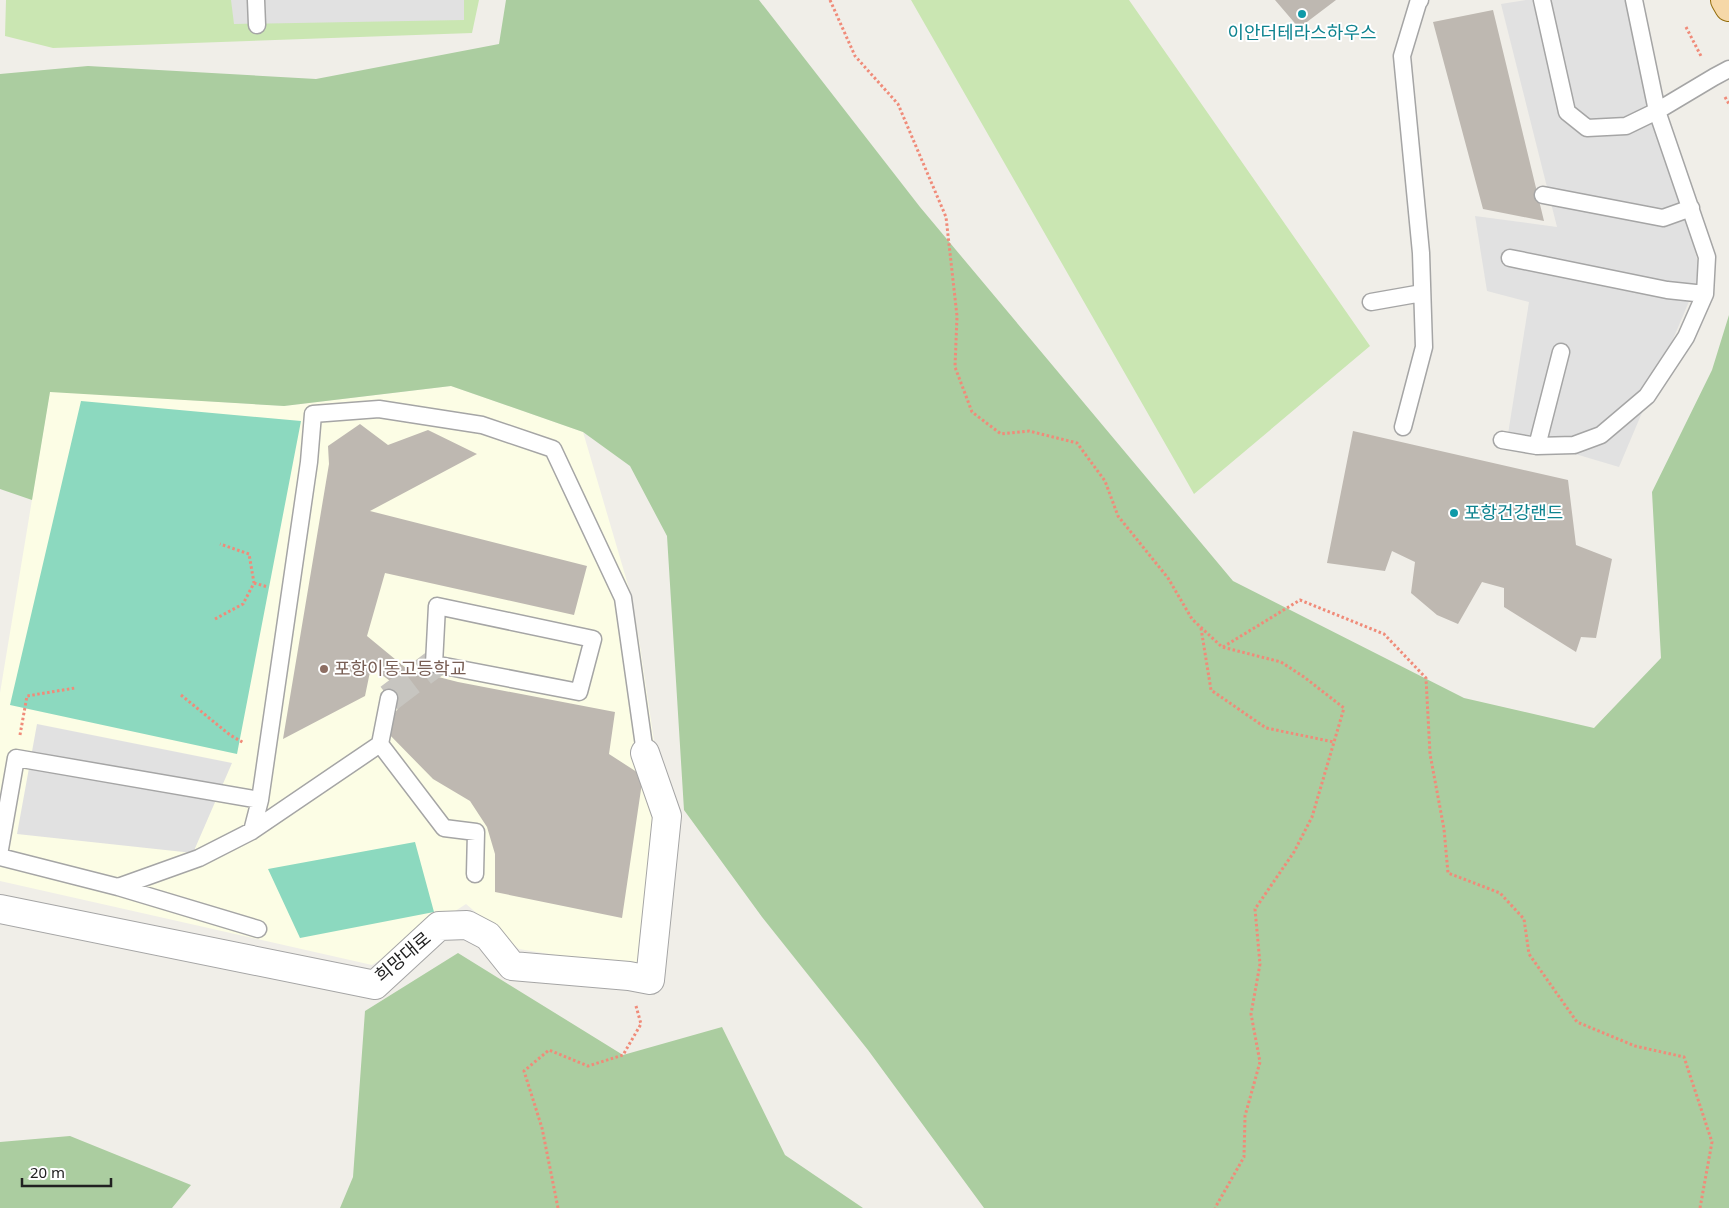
<svg xmlns="http://www.w3.org/2000/svg" width="1729" height="1208" font-family="'Noto Sans','Noto Sans KR',sans-serif">
	<rect width="100%" height="100%" fill="#f0eee8"/>
	<path fill="#fcfde5" d="M451,386L583,432L631,595L640,646L659,775L640,969L519,949L466,904L372,965L0,881V693L50,391L284,406Z"/>
	<path fill="#cae6b2" d="M6,0H479L472,33L53,48L5,36Z
		M911,0H1129L1370,346L1194,494Z"/>
	<path fill="#abcda0" d="M506,0H759L920,207L1233,581L1464,698L1594,728L1661,658L1652,492L1712,370L1729,315V1208H984L868,1050L762,917L684,810L667,536L630,466L583,432L451,386L284,406L50,392L32,500L0,489V74L88,66L316,79L499,44Z
		M458,953L623,1055L722,1027L785,1155L863,1208H340L353,1177L365,1011Z
		M70,1136L191,1185L172,1208H0V1142Z"/>
	<path fill="#8cd9bf" d="M81,401L301,421L237,754L10,705Z
		M415,842L434,912L300,938L268,869Z"/>
	<path fill="#e1e1e1" d="M231,0H464V20L234,24Z
		M1526,0H1625L1701,273L1619,467L1508,434L1529,302L1487,291L1475,216L1557,227L1501,4Z
		M37,724L232,763L193,853L17,834Z"/>
	<path fill="#beb8b1" d="M1275,0H1336L1299,28Z
		M1493,10L1544,221L1483,209L1433,22Z
		M360,424L388,445L428,430L477,454L370,511L587,566L574,615L385,573L367,636L407,669L458,682L615,712L609,754L643,776L622,918L495,892V854L487,827L470,801L433,779L384,729L408,694L371,667L365,696L283,739L329,464L328,446Z
		M1353,431L1568,480L1576,545L1612,559L1596,638L1581,637L1576,652L1504,607V588L1482,582L1458,624L1437,615L1411,593L1415,562L1392,551L1385,571L1327,563Z"/>
	<g fill="none" stroke-linecap="round" stroke-linejoin="round">
		<path stroke="#c7c5c0" stroke-width="28" stroke-dasharray="28 14" stroke-linecap="butt" d="M389,698L434,664"/>
		<g stroke="#a5a5a5" stroke-width="19">
			<path id="service" d="M256,0L257,25
				M1542,0L1567,112L1587,128L1626,126L1657,111L1714,77L1729,69
				M1543,195L1663,218L1691,208
				M1510,258L1667,290L1705,294
				M1371,302L1422,293
				M1403,427L1424,347L1421,253L1402,56L1418,3L1420,0
				M1502,440L1537,446L1574,445L1601,435L1647,396L1686,337L1705,294L1707,257L1657,111L1634,0
				M1537,446L1561,352
				M437,606L593,639L579,692L434,664Z
				M380,744L444,828L476,832L475,874
				M252,831L260,800L309,462L313,414L379,409L482,425L553,449L623,598L645,753
				M0,849L16,758L260,800
				M0,857L118,887L199,858L252,831L380,744L389,698
				M118,887L258,929"/>
		</g>
		<g stroke="#a5a5a5" stroke-width="30">
			<path id="minor" d="M0,909L375,985L439,926L467,925L488,936L512,966L629,976L650,980L667,816L645,753"/>
		</g>
		<g stroke="#936c0b" stroke-width="30">
			<path id="primary" d="M1725,0L1729,7"/>
		</g>
		<path stroke="#f08b79" stroke-width="3" stroke-dasharray="2.5 2.5" stroke-linecap="butt" d="M830,0L855,56L898,104L946,217L957,316L955,367L972,412L1001,434L1029,431L1077,443L1105,481L1118,516L1168,578L1192,619L1222,647L1281,662L1304,677L1344,708L1312,817L1294,852L1255,909L1260,964L1251,1014L1260,1062L1245,1116L1244,1157L1215,1208
			M1686,27L1702,58
			M1725,97L1729,104
			M254,583L268,587
			M215,619L243,604L254,583L249,554L220,544
			M1201,628L1211,690L1266,728L1334,742
			M1223,647L1300,600L1384,634L1426,678L1430,754L1444,829L1448,873L1500,893L1524,919L1529,954L1577,1022L1635,1046L1684,1057L1712,1142L1700,1208
			M181,695L230,735L244,743
			M20,735L27,696L75,688
			M558,1208L542,1128L524,1071L549,1050L588,1066L623,1055L641,1024L636,1006"/>
		<use href="#service" stroke="#fff" stroke-width="16"/>
		<use href="#minor" stroke="#fff" stroke-width="28"/>
		<use href="#primary" stroke="#f6d8a8" stroke-width="28"/>
	</g>
	<g fill="#0f9aa8" stroke="#fff" stroke-width="2">
		<circle cx="1302" cy="14" r="5"/>
		<circle cx="1454" cy="513" r="5"/>
	</g>
	<circle fill="#8d6e63" stroke="#fff" stroke-width="2" cx="324" cy="669" r="5"/>
	<g text-anchor="middle" stroke-width="4" stroke-linejoin="round" paint-order="stroke">
		<g font-size="18" fill="#0d838f" stroke="#fff">
			<text x="1302" y="39">이안더테라스하우스</text>
			<text x="1464" y="519" text-anchor="start">포항건강랜드</text>
		</g>
		<g font-size="18" fill="#785e54" stroke="#fff" text-anchor="start">
			<text x="334" y="675">포항이동고등학교</text>
		</g>
		<g font-size="18" fill="#212121" stroke="#fff">
			<text transform="translate(403 957) rotate(-40)" y="6">희망대로</text>
		</g>
	</g>
	<path d="M22 1178v8h89v-8" fill="none" stroke="#212121" stroke-width="2.5"/>
	<text x="30" y="1178" font-size="15" fill="#212121" stroke="#ffffff" stroke-width="4" paint-order="stroke">20 m</text>
</svg>
